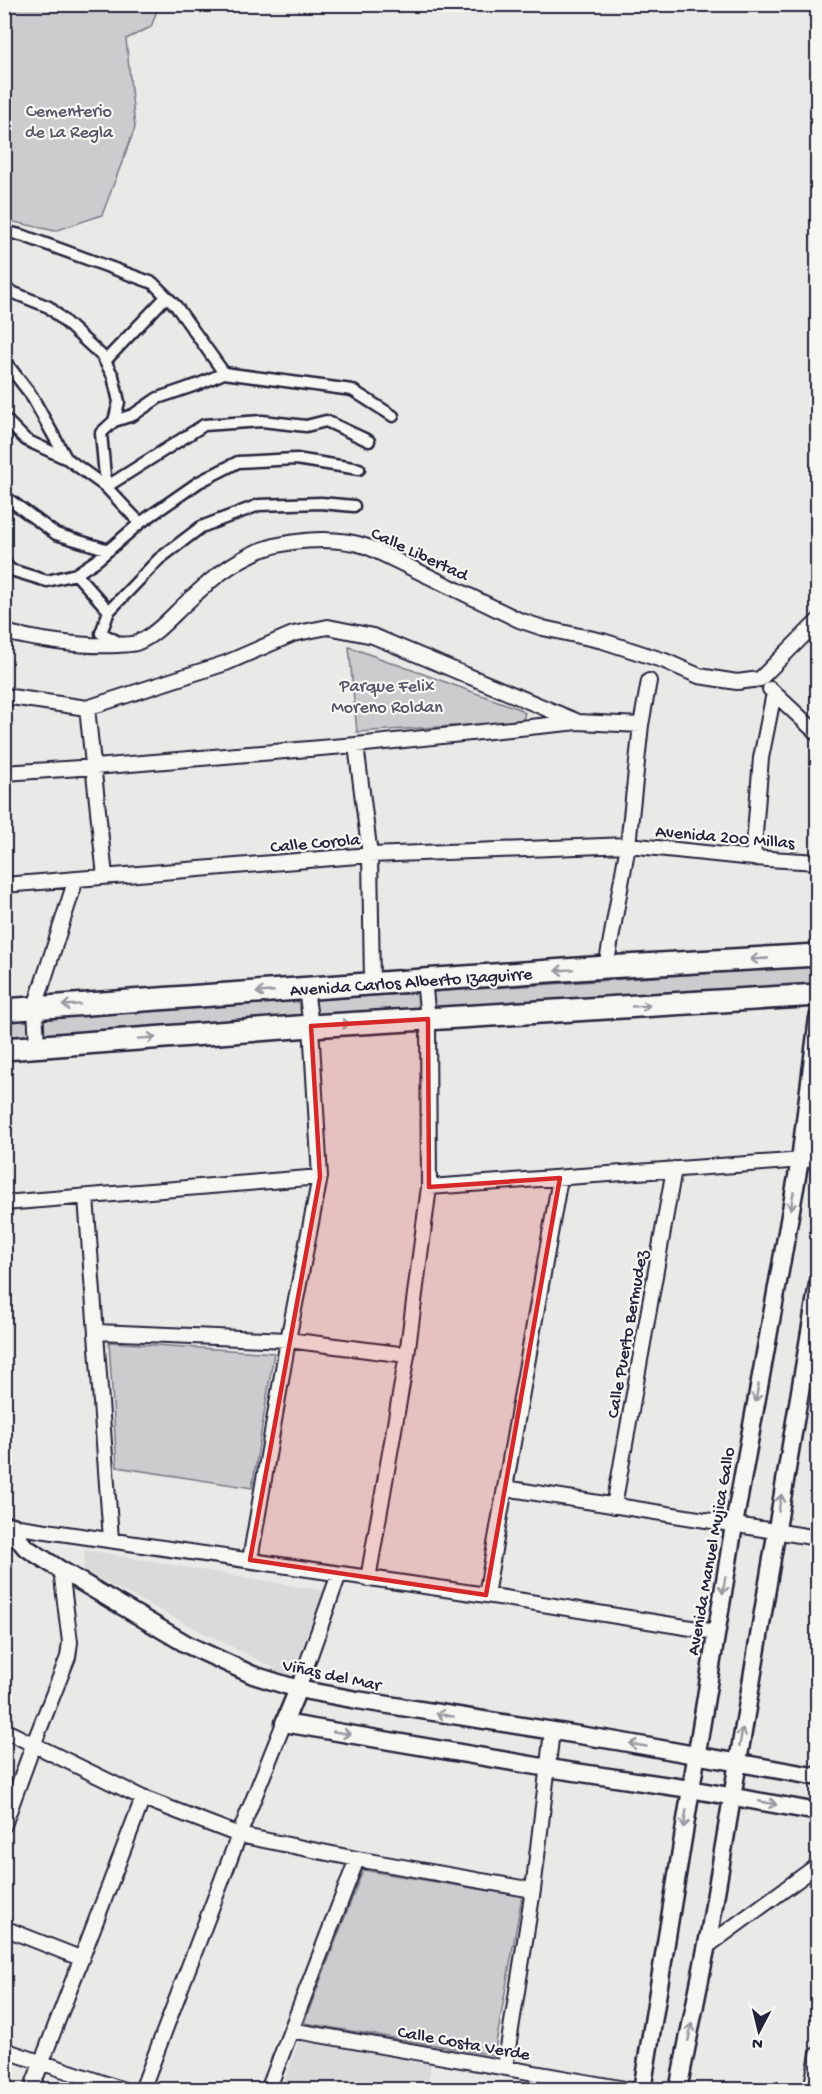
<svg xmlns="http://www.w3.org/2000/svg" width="822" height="2094" font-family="'Gochi Hand',sans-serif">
	<rect width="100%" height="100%" fill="#e9e9e7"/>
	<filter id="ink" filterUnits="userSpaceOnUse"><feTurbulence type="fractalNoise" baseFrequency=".0167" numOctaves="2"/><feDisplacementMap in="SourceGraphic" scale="12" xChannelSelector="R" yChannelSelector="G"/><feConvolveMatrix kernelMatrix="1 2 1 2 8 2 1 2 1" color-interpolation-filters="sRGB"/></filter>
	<g filter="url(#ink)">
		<path fill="#dadada" d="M85,1550L324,1591L291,1677L83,1571Z
			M300,2038L431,2062L427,2089L281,2090Z"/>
		<path fill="#ccccce" stroke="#777784" stroke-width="1.5" d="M5,4L159,5L151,27L126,39L135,128L102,215L55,231L5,220Z
			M349,647L517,708L525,713L523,720L517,722L357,732Z
			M817,966V984L346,1013L5,1038V1021Z
			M109,1342L274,1353L252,1488L117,1467Z
			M363,1870L522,1896L494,2055L304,2023Z"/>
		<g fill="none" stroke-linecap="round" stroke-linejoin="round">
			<g stroke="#22223b" stroke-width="15">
				<path id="pedestrian" d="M4,231L24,236L153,283L176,306L224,373
					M4,289L49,307L102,356L113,376L119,402L114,421L101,433L106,487L140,523
					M4,360L31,395L66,458L106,487L204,425L262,421L306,426L326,421L369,441
					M105,361L166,297
					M4,418L26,440L65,458
					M114,421L133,415L158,398L199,384L224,373L352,390L393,416
					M4,496L56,534L109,550
					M4,563L11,570L47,581L76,574
					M109,611L76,574L97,560L140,523L199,482L238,462L296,459L359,469
					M122,644L101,633L109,611L159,559L201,527L259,505L321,503L354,506"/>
			</g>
			<g stroke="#22223b" stroke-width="18">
				<path id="minor" d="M4,632C42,641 79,647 118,645C123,644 131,645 136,643C154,637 172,616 186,603C205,585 224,568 248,556C280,539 334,535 368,547L519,620L543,628L603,641L665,661L699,676L737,682L760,679L818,621
					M770,689L818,734
					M4,696L87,708L226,663L293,634L328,627L373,636L576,721
					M87,708L105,876
					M356,745L370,855L372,983
					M4,773L95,767L356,745L578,722L641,725
					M753,858L761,758L774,693
					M4,885L370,855L628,845L753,858L818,862
					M606,967L628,845L641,725L649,681
					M37,1046L35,1007L76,879
					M429,1187L818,1159
					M86,1197L111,1539
					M4,1203L320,1177
					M97,1332L288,1340L407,1355
					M505,1488L818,1538
					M614,1506L674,1169
					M12,1526L486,1595L716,1632
					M250,1560L288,1340L320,1177L311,1026L306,989
					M368,1579L407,1355L429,1187L428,1019L424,980
					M486,1595L560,1178
					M298,1689L339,1574
					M4,1730L143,1798L239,1835L357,1859L533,1890
					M4,1825L34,1743L68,1657L70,1642L61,1570
					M4,1928L80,1958
					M706,1947L818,1865
					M291,2030L631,2090
					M4,2050L124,2090
					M505,2067L533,1890L552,1731
					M31,2090L143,1798
					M142,2090L239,1835L284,1723
					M268,2090L357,1859
					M811,2090L818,2054"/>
			</g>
			<g stroke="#22223b" stroke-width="21">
				<path id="tertiary" d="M4,1525L12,1526L14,1533L25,1547L61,1570L188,1645L253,1675L298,1689L357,1700L617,1741L818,1777
					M298,1689L284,1723L548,1768L690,1789L818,1812
					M642,2090L734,1525L800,1160L818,1018
					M678,2090L710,1929L818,1284"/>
			</g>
			<g stroke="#22223b" stroke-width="26">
				<path id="primary" d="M4,1010L606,967L818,955
					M4,1049L311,1026L818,995"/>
			</g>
			<use href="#pedestrian" stroke="#f6f6f2" stroke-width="10"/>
			<use href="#minor" stroke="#f6f6f2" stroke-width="14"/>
			<use href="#tertiary" stroke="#f6f6f2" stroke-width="16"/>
			<use href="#primary" stroke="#f6f6f2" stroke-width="21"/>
		</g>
		<defs><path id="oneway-shaft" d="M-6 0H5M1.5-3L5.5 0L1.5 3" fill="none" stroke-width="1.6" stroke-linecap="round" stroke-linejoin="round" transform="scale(1.5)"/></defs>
		<g stroke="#9797a0">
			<use href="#oneway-shaft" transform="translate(759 959) rotate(177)"/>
			<use href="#oneway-shaft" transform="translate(564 970) rotate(176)"/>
			<use href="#oneway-shaft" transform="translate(265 992) rotate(176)"/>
			<use href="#oneway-shaft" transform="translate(71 1005) rotate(176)"/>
			<use href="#oneway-shaft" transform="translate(641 1006) rotate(-3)"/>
			<use href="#oneway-shaft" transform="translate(341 1024) rotate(-3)"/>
			<use href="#oneway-shaft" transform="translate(147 1038) rotate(-4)"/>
			<use href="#oneway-shaft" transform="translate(792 1201) rotate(100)"/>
			<use href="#oneway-shaft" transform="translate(757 1393) rotate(100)"/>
			<use href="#oneway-shaft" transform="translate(780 1503) rotate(-80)"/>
			<use href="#oneway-shaft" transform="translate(724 1585) rotate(99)"/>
			<use href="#oneway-shaft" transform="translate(445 1715) rotate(-170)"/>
			<use href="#oneway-shaft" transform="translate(342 1733) rotate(10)"/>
			<use href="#oneway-shaft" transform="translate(741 1737) rotate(-80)"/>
			<use href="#oneway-shaft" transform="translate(638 1745) rotate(-170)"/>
			<use href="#oneway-shaft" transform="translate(768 1803) rotate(11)"/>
			<use href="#oneway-shaft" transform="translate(685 1819) rotate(99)"/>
			<use href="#oneway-shaft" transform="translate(690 2032) rotate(-79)"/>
		</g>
	</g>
	<path fill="#d62828" fill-opacity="0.2" stroke="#d62828" stroke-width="4.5" stroke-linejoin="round" d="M428,1019L429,1187L560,1178L486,1595L250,1560L320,1177L311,1026Z"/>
	<g text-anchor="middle" stroke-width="4.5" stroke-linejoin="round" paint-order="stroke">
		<g font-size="18" fill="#555567" stroke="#f6f6f2">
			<text x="69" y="116">Cementerio<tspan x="69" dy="21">de La Regla</tspan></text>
			<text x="387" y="691">Parque Felix<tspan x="387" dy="21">Moreno Roldan</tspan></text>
		</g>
		<g font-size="18" fill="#22223b" stroke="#f6f6f2">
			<text transform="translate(420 553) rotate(25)" y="6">Calle Libertad</text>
			<text transform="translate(725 836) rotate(5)" y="6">Avenida 200 Millas</text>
			<text transform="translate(315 842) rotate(-5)" y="6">Calle Corola</text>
			<text transform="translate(411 981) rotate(-4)" y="6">Avenida Carlos Alberto Izaguirre</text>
			<text transform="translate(626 1334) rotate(-80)" y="6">Calle Puerto Bermudez</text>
			<text transform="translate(710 1551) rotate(-80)" y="6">Avenida Manuel Mujica Gallo</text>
			<text transform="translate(332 1674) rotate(12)" y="6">Viñas del Mar</text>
			<text transform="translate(464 2042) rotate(10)" y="6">Calle Costa Verde</text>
		</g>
	</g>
	<rect width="822" height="2094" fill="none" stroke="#f6f6f2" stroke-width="24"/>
	<rect x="12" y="12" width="798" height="2070" fill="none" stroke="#22223b" stroke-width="2" filter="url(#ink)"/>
	<g transform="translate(759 2031) rotate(187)" stroke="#f6f6f2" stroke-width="4.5" paint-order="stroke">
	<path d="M0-4.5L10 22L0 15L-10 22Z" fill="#22223b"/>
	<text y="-9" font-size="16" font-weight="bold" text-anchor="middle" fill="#22223b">N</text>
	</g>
</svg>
